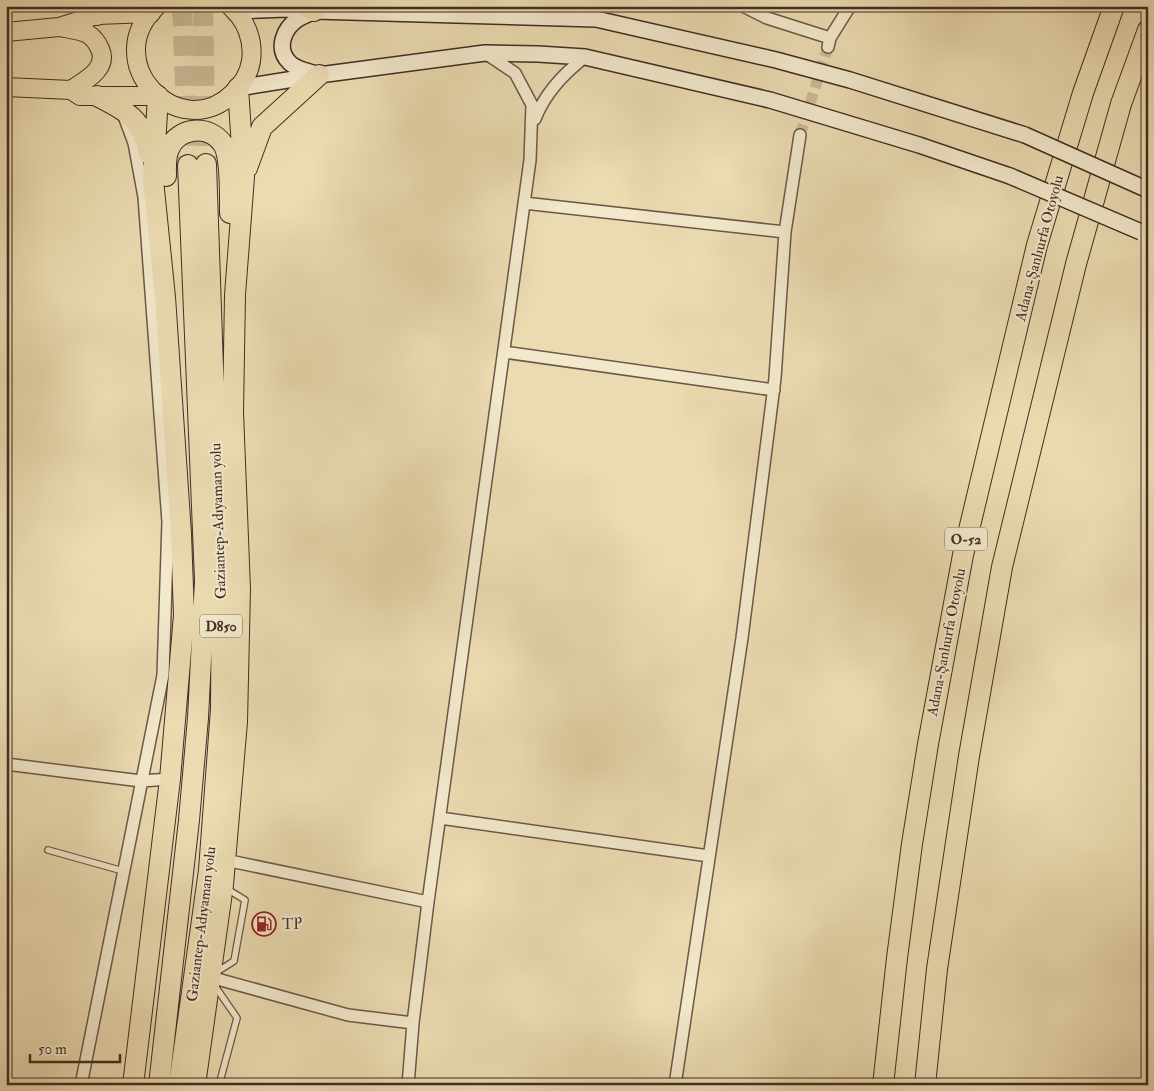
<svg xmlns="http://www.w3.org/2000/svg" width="1154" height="1091" font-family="'IM FELL Double Pica',serif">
	<rect width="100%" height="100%" fill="#ebdbb1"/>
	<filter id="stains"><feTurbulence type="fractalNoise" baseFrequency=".004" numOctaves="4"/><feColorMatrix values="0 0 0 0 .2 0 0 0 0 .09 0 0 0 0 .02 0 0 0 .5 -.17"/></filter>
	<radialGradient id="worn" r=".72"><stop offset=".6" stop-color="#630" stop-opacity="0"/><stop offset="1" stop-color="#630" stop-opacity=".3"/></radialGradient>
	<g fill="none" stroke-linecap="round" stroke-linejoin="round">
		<path stroke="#c9b895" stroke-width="11" stroke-dasharray="11 5.5" stroke-linecap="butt" d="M800,135L828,47"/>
		<path stroke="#c9b895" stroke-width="20" stroke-dasharray="20 10" stroke-linecap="butt" d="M182,6L188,165
			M203,6L206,164"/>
		<g stroke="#6c5847" stroke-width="8">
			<path id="lane" d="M48,850L123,871
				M215,973L234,961L245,900L227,889
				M215,986L237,1018L219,1085"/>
		</g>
		<g stroke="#6c5847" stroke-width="14">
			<path id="street" d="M743,6L767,18L830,38
				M828,47L830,38L850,6
				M535,119C545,93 563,74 585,57
				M524,203L785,232
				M504,352L774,390
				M6,764L141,781L170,779
				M440,818L709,856
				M225,860L428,902
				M210,977L348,1015L413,1023
				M81,1085L163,675L168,522L144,197L134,143L124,116
				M408,1085L413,1023L428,902L530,160L532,105L515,73L485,53
				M675,1085L742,638L775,378L785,232L800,135"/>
		</g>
		<g stroke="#412d24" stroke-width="18">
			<path id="secondary" d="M236,11L286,9L314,11L596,19L776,60L850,80L1025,135
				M313,12C308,14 303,16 298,19C284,28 275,49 290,63C296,69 307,71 316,74
				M238,88L319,75L485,53L538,54L585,57L770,100L919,145L1010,176"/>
		</g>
		<g stroke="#412d24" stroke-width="20">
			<path id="primary" d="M157,6C97,62 179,145 232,94C242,85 249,74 251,61C254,40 246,20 230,6
				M60,27C69,29 80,30 88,34C94,38 97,42 100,49C109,69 84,81 71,90
				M6,32L59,27L97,15L150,13
				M6,87L71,90L80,96H158"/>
		</g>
		<g stroke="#412d24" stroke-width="22">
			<path id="highway" d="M149,6L150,13
				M236,6V11
				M306,6L314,11
				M97,15L110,6
				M97,96C125,110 144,119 149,154
				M247,168L262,127L319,75
				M166,176C166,167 165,157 169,149C178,127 209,124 223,144C231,156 230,197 230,213
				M133,1085L170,779L184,615L181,534L165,297L153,180L158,96
				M159,1085L189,820L198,718L205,580L188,165
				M179,1085L209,870L221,709L222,569L216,455L206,164
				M195,1085L223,885L237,722L240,589L233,412L235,295L244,177L238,88
				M883,1085L897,958L912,844L928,744L963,555L1037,245L1083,93L1114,6
				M925,1085L937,969L969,756L1002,567L1076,264L1121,104L1148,30"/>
		</g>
		<use href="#lane" stroke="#f2e8cc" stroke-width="5.5"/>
		<use href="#street" stroke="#f2e8cc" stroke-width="11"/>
		<use href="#secondary" stroke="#f2e8cc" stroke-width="15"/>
		<use href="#primary" stroke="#ebdbb1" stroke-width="18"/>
		<use href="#highway" stroke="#ebdbb1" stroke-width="20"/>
		<g stroke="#412d24" stroke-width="18" stroke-linecap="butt">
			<path id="secondary-bridge" d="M1025,135L1148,190
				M1010,176L1141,232"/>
		</g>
		<use href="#secondary-bridge" stroke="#f2e8cc" stroke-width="15"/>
	</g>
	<defs>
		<g id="fuel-ring" transform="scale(1.25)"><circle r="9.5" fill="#f2e8cc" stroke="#8f2418" stroke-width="1.5"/><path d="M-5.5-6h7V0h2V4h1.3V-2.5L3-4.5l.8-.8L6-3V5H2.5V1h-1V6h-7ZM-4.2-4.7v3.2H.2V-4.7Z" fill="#8f2418"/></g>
	</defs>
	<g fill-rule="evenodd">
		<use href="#fuel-ring" x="264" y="924"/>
	</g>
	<g text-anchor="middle" stroke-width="4" stroke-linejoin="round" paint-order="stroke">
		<g fill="#f2e8cc" stroke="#766556" stroke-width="1">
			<rect x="945" y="527.5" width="42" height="23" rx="4"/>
			<rect x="200" y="614.5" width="42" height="23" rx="4"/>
		</g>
		<g font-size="14" font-weight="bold" fill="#412d24">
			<text x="966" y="544">O-52</text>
			<text x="221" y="631">D850</text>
		</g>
		<g font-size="15" fill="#412d24" stroke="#f2e8cc">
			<text transform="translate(1039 248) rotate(-75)" y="5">Adana-Şanlıurfa Otoyolu</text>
			<text transform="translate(218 521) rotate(-92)" y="5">Gaziantep-Adıyaman yolu</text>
			<text transform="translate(946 642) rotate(-79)" y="5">Adana-Şanlıurfa Otoyolu</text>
			<text transform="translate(201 924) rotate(-83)" y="5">Gaziantep-Adıyaman yolu</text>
		</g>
		<g font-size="15" fill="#412d24" stroke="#f2e8cc" text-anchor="start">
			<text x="282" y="929">TP</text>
		</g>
	</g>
	<rect width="1154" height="1091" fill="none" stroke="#ebdbb1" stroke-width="25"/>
	<rect x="8" y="8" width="1139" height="1076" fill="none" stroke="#412d24" stroke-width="2.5"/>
	<rect x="12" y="12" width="1129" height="1066" fill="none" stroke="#412d24"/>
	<path d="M30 1054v8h90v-8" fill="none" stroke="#412d24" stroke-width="2.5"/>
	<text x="38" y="1054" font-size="15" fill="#412d24" stroke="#f2e8cc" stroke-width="4" paint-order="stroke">50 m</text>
	<rect width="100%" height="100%" filter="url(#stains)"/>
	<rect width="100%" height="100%" fill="url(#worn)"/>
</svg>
